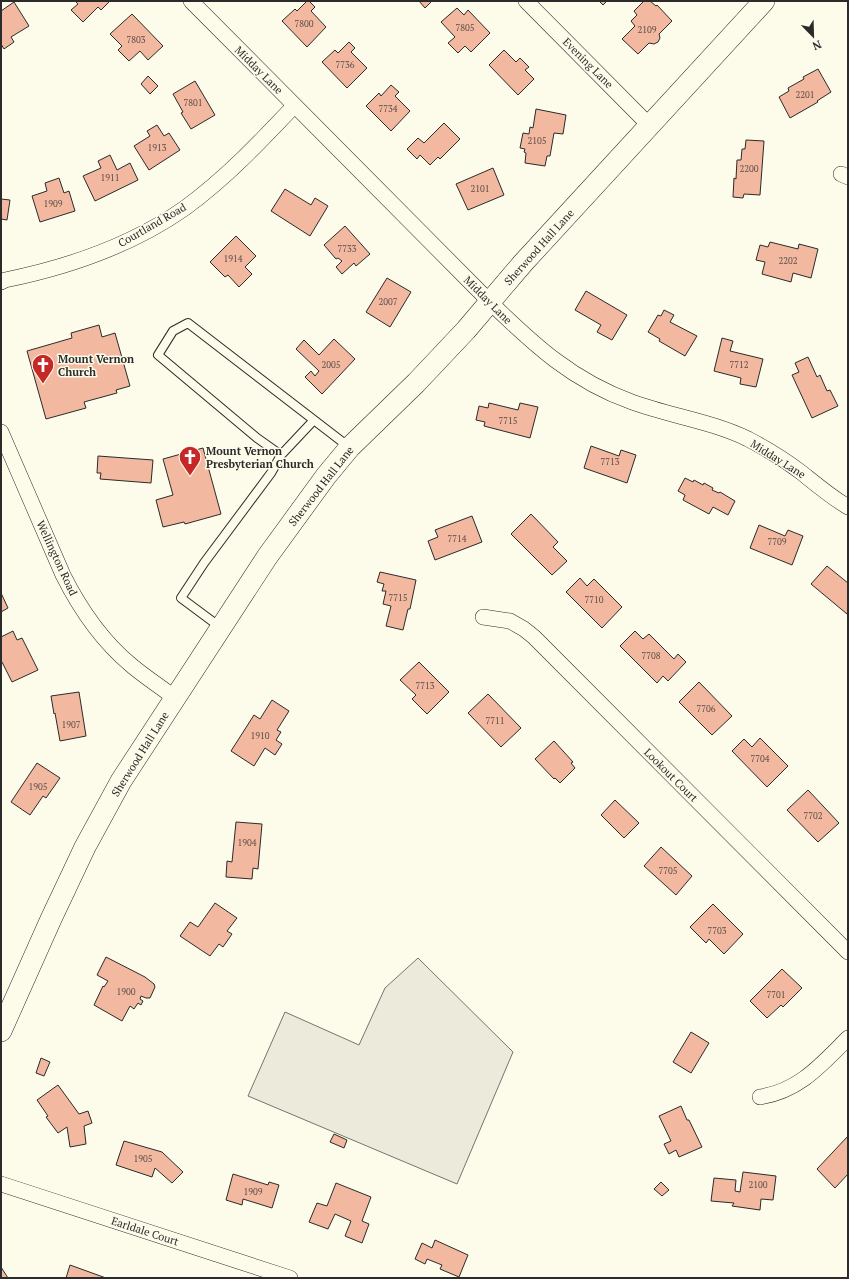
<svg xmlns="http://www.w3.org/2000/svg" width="849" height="1279" viewBox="0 0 849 1279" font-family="'PT Serif',serif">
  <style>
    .green { fill: #ecebdb; stroke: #74746e }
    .building { fill: #f2b8a0; stroke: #2b2b2b }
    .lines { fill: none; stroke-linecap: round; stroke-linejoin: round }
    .service-casing { stroke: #2b2b2b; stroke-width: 10 }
    .minor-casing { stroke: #2b2b2b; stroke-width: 16 }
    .secondary-casing { stroke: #2b2b2b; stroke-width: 22 }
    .service { stroke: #fdfbea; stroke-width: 8 }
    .minor { stroke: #fdfbea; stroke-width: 15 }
    .secondary { stroke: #fdfbea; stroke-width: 21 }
    .labels { text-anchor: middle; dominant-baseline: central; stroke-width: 3; stroke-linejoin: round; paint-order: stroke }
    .number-label { font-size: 9px; fill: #5d4e48 }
    .street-label { font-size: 11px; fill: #2b2b2b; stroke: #fdfbea }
    .poi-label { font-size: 11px; font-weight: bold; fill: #2b2b2b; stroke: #fdfbea; text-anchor: start }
  </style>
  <rect width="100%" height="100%" fill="#fdfbea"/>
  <!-- green -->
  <path class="green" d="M 418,958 L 513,1052 L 457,1184 L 248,1096 L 285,1012 L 359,1045 L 385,988 Z"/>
  <!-- building -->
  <path class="building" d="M 75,1 L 110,1 L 101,10 L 98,7 L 83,22 L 71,10 L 78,4 Z
    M 307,1 L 309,1 L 315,7 L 311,11 L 326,27 L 307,47 L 282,21 L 295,9 L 297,11 Z
    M 419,1 L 432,1 L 425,8 Z
    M 599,1 L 607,1 L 603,5 Z
    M 644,1 L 650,1 L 656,6 L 657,5 L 672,21 L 659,34 L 660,38 L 658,42 L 654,44 L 649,43 L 638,54 L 622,39 L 635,26 L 631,21 L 637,15 L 634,11 Z
    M 14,2 L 29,26 L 11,37 L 14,42 L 4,49 L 1,44 L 1,11 Z
    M 457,8 L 464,15 L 468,10 L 490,33 L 471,52 L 465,46 L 458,53 L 448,43 L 455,37 L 441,22 Z
    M 132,14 L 163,46 L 148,60 L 140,51 L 129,61 L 118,50 L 122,46 L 110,34 Z
    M 349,42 L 355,48 L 351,52 L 367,68 L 347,88 L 322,62 L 335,50 L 338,53 Z
    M 504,50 L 516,62 L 520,58 L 529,67 L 525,70 L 534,79 L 518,95 L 489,65 Z
    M 818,69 L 831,92 L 817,101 L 818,102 L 790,118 L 779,97 L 789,91 L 788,88 L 804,79 L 803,77 Z
    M 148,76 L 158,86 L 150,94 L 141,84 Z
    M 195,81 L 215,115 L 191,129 L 181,113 L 183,112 L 173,94 Z
    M 391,85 L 399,92 L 395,96 L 410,111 L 391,131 L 366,106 L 379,93 L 381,96 Z
    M 536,109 L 566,115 L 563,134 L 554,133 L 550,156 L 547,156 L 545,166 L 525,163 L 526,153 L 524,152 L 525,149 L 520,148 L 523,133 L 529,134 L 530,127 L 533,128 Z
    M 444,123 L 460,139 L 440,159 L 438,157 L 430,165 L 420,155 L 417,159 L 407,149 L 418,138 L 424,143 Z
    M 157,125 L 164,136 L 169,133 L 180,150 L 149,170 L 134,146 L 150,136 L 147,131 Z
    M 746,140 L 764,141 L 760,195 L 744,194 L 743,198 L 733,197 L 734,178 L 736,179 L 737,160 L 741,160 L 742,149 L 745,149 Z
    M 110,155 L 117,170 L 130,163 L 138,180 L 95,201 L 83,176 L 101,168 L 98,161 Z
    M 493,168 L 504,195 L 468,210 L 456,184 Z
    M 59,178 L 64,193 L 69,191 L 75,211 L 40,222 L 32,196 L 47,191 L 45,183 Z
    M 285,189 L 311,205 L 315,198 L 328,206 L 310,236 L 271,211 Z
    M 1,199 L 10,200 L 7,220 L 1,219 Z
    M 345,226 L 370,254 L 356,266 L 354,263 L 342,274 L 336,267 L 342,261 L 338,258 L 336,259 L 324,245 Z
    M 236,236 L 256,256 L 245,267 L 252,274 L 239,287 L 228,275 L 225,277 L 210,262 Z
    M 770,242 L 798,249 L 799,244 L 818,249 L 811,278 L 793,273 L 791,282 L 762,274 L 765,262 L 756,260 L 760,245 L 768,247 Z
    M 387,278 L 411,292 L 390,327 L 366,312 Z
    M 586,291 L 627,315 L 612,340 L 597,332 L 601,325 L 575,310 Z
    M 664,310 L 674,315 L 670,322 L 697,336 L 685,356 L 659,341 L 660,339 L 648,332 L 658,315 L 661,316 Z
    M 99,325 L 102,337 L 115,333 L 130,386 L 116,390 L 117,393 L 84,402 L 86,408 L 46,419 L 27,351 L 72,338 L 71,333 Z
    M 722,338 L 733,341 L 730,351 L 763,359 L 756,387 L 740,384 L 741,378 L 714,371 Z
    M 334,339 L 355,359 L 322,394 L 305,377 L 311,371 L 315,376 L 319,371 L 296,349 L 304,340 L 319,355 Z
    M 808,357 L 817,377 L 820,375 L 827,391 L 830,390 L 838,406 L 812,418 L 792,375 L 799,372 L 795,363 Z
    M 489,403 L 518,410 L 520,403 L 538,407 L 530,438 L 484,426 L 485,422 L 476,420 L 479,406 L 488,408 Z
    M 591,446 L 619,456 L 621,450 L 636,455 L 627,483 L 584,468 Z
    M 203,448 L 221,514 L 185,524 L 184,522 L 163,527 L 156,500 L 173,495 L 163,459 Z
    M 98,456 L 153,460 L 151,483 L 100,479 L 101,473 L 97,473 Z
    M 685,478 L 693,482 L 694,480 L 703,485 L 704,483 L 713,488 L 712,490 L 719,493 L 720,492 L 735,501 L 728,515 L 713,507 L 709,514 L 683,500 L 685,495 L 678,491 Z
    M 531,514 L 558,542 L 553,547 L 567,561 L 552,575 L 511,534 Z
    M 472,516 L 482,542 L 435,560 L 428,541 L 438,537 L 435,530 Z
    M 759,525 L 785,536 L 788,530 L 803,536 L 792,565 L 750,548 Z
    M 827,566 L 848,583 L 848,612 L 847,614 L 811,584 Z
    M 380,572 L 416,580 L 410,609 L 408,609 L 403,630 L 386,626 L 391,606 L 383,604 L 386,591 L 382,591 L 384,584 L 377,582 Z
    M 580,578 L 587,586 L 594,579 L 622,607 L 602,628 L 566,592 Z
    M 1,593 L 8,608 L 1,612 Z
    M 13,631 L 17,640 L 22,638 L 38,670 L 12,682 L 2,662 L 1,662 L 1,637 Z
    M 635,631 L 643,639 L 649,634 L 674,659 L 678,654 L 686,662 L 668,681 L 663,676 L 657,683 L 620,646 Z
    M 419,662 L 449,692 L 427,714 L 412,699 L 416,695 L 400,680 Z
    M 699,682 L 732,716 L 712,735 L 679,702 Z
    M 79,692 L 86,736 L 60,741 L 55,713 L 54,714 L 51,696 Z
    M 488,694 L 521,728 L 501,747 L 468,713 Z
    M 272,700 L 289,711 L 277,730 L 281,732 L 276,740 L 282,744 L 275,755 L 265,748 L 254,766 L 231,751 L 254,715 L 260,719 Z
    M 760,738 L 788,766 L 767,787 L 732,751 L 744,739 L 752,747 Z
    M 554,741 L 573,762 L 571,763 L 575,768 L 560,783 L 555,778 L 554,779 L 535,759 Z
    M 37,763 L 60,778 L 46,798 L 43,796 L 30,815 L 11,802 Z
    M 808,790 L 839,823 L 818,842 L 787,810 Z
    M 615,800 L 639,823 L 624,838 L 601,815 Z
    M 236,822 L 262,824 L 258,869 L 253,868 L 252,879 L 226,877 L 227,861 L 232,862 Z
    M 661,847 L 692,876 L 676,895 L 644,866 Z
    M 215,903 L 237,918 L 227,931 L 232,934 L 223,947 L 219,944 L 210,956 L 180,936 L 190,922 L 198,927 Z
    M 713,904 L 743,934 L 724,954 L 709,939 L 706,943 L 690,927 Z
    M 106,957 L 145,977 L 154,984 L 155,987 L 150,998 L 146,998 L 141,996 L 140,999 L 143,1001 L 141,1005 L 138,1003 L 134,1009 L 130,1006 L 122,1021 L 94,1005 L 103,986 L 104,987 L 108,981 L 97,975 Z
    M 782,969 L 802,988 L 783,1007 L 781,1005 L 767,1018 L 750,1001 Z
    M 691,1032 L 709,1043 L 691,1073 L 673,1062 Z
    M 41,1058 L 50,1062 L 44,1076 L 36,1073 Z
    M 58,1085 L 79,1114 L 88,1111 L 92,1123 L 84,1126 L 86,1144 L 70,1147 L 67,1127 L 58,1133 L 46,1117 L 48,1116 L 37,1100 Z
    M 681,1106 L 687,1120 L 689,1120 L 702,1147 L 679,1157 L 676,1150 L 669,1154 L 664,1144 L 671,1141 L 659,1116 Z
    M 334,1134 L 347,1140 L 344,1148 L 330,1142 Z
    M 848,1136 L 848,1174 L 835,1188 L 817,1169 Z
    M 124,1141 L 162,1152 L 183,1172 L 172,1183 L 155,1168 L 152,1177 L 116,1165 Z
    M 743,1172 L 776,1176 L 773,1200 L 761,1199 L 760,1210 L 732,1206 L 734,1203 L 711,1201 L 714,1178 L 736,1180 L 735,1191 L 740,1192 Z
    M 233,1174 L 268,1185 L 269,1182 L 279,1185 L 272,1208 L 243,1199 L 242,1205 L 226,1200 Z
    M 661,1182 L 669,1190 L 662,1196 L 654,1189 Z
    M 336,1183 L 371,1197 L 362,1221 L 369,1224 L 362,1243 L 345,1236 L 351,1221 L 335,1214 L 328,1229 L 309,1222 L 317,1203 L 327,1206 Z
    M 435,1240 L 468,1255 L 459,1277 L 440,1269 L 442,1265 L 427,1259 L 425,1264 L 415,1259 L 422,1243 L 432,1248 Z
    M 70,1265 L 106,1278 L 66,1278 Z
    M 1,1267 L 8,1278 L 1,1278 Z"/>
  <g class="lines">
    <!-- service casing -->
    <g class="service-casing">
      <path id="service" d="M 281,455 L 314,420
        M 220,627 L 181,598 L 204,563 L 271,473 L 281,455 L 257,438 L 158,355 L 173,331 L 188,323 L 349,447"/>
    </g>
    <!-- minor casing -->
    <g class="minor-casing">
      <path id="minor" d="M 191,1 L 490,302 C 534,345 573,381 632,402 C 670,416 711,421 748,439 C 767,449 785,460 802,473 C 817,485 831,497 848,507
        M 526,1 L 650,126
        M 841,174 L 848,177
        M 1,282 L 5,280 C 69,267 131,246 185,208 C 226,178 260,142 294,106
        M 1,432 L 63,575 C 80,609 101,640 131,665 C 145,677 161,687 175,698
        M 483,617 L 510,621 L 524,629 L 534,637 L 848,952
        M 760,1097 C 799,1091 821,1065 848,1038
        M 1,1184 L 290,1278"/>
    </g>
    <!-- secondary casing -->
    <g class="secondary-casing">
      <path id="secondary" d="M 1,1031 L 51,919 L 85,847 L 121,781 L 267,557 L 326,476 L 350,447 L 416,383 L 466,330 L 523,263 L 764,1"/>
    </g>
    <!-- service -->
    <use href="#service" class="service"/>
    <!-- minor -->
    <use href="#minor" class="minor"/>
    <!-- secondary -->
    <use href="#secondary" class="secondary"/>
  </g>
  <!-- icons -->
  <defs>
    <g id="church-pin" transform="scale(1.15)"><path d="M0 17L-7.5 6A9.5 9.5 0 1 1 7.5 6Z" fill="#c62828" stroke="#fdfbea"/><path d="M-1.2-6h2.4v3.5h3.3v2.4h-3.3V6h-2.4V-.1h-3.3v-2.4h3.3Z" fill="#fff"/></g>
  </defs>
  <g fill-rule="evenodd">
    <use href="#church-pin" x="43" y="365"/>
    <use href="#church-pin" x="190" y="457"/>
  </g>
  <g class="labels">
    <!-- number labels -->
    <g class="number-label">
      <text x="304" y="24">7800</text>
      <text x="465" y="28">7805</text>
      <text x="647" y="30">2109</text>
      <text x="136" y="40">7803</text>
      <text x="345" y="65">7736</text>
      <text x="805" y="95">2201</text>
      <text x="193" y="103">7801</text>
      <text x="388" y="109">7734</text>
      <text x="537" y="141">2105</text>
      <text x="157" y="148">1913</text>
      <text x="749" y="169">2200</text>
      <text x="110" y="178">1911</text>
      <text x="480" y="189">2101</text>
      <text x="53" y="204">1909</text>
      <text x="347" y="249">7733</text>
      <text x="233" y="259">1914</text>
      <text x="788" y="261">2202</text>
      <text x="388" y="302">2007</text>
      <text x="331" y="365">2005</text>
      <text x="739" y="365">7712</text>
      <text x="508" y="421">7715</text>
      <text x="610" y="462">7713</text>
      <text x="457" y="539">7714</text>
      <text x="777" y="542">7709</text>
      <text x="398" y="598">7715</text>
      <text x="594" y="600">7710</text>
      <text x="651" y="656">7708</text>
      <text x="425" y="686">7713</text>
      <text x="706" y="709">7706</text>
      <text x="495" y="721">7711</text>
      <text x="71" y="725">1907</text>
      <text x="260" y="736">1910</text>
      <text x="760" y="759">7704</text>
      <text x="38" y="787">1905</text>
      <text x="813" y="816">7702</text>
      <text x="247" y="843">1904</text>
      <text x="668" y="871">7705</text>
      <text x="717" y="931">7703</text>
      <text x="126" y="992">1900</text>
      <text x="776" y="995">7701</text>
      <text x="143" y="1159">1905</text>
      <text x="758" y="1185">2100</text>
      <text x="253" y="1192">1909</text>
    </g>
    <!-- street labels -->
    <g class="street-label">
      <text transform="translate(588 63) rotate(45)">Evening Lane</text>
      <text transform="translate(259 70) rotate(45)">Midday Lane</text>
      <text transform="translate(152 225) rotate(-30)">Courtland Road</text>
      <text transform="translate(539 247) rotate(-48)">Sherwood Hall Lane</text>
      <text transform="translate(488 300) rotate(45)">Midday Lane</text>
      <text transform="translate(778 459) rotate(32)">Midday Lane</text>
      <text transform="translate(321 486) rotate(-52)">Sherwood Hall Lane</text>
      <text transform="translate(57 558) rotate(65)">Wellington Road</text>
      <text transform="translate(140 754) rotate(-58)">Sherwood Hall Lane</text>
      <text transform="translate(671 775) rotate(45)">Lookout Court</text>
      <text transform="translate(145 1231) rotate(18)">Earldale Court</text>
    </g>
    <!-- poi labels -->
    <g class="poi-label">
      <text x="58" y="359">Mount Vernon<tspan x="58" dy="13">Church</tspan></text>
      <text x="206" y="451">Mount Vernon<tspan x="206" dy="13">Presbyterian Church</tspan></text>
    </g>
  </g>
  <!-- border -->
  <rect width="849" height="1279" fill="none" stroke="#2b2b2b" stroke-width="4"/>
  <!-- north arrow -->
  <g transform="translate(813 36) rotate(157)" stroke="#fdfbea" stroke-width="3" paint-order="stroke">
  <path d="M0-3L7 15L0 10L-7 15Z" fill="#2b2b2b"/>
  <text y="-6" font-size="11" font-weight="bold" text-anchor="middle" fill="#2b2b2b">N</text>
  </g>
</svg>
